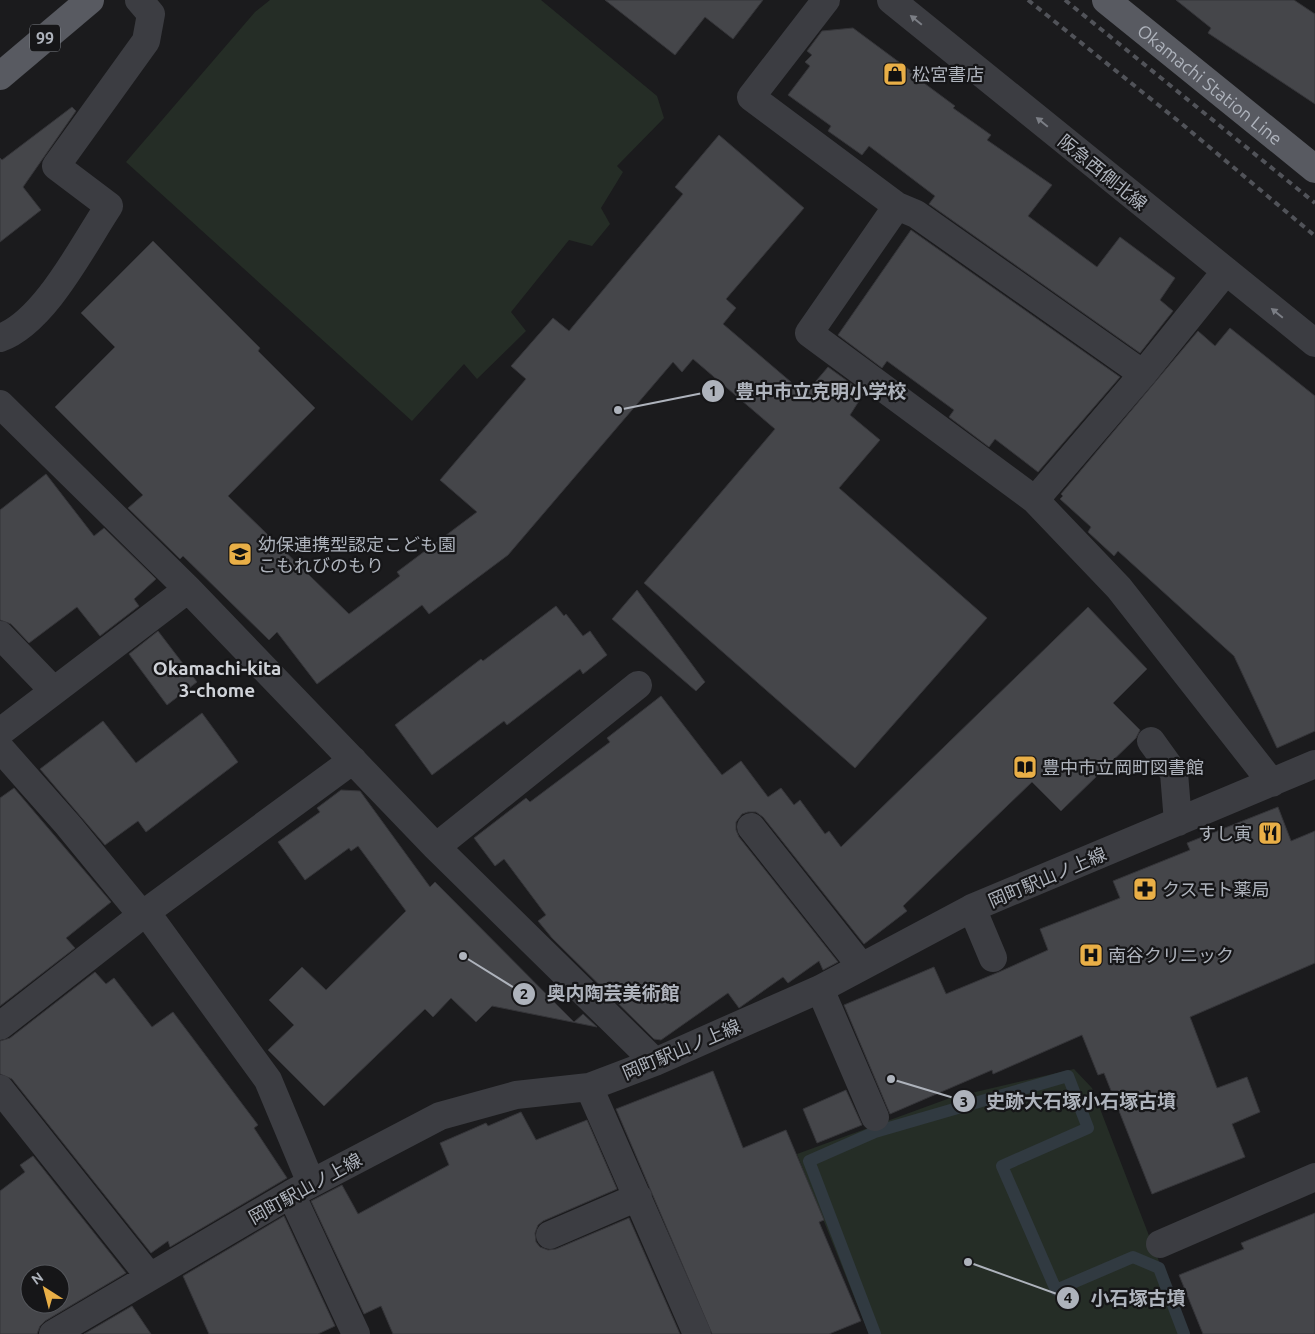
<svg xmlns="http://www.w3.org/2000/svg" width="1315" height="1334" viewBox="0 0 1315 1334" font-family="Ubuntu,'Noto Sans JP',sans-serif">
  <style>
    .green { fill: #252d26 }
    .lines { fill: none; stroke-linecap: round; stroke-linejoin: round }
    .stream { stroke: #313a41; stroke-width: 12 }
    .building { fill: #45464a; stroke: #353539; fill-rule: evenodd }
    .minor { stroke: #3c3d42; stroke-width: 28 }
    .major { stroke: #585a61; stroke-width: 28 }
    .rail { stroke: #515359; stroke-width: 4; stroke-dasharray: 6 5; stroke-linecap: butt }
    .oneway { fill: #7b7e85 }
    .labels { text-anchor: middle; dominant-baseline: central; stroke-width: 4.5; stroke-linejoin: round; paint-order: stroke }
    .shield { fill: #161618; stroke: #80848b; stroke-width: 1 }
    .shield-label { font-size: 16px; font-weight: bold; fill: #aeb3bc }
    .poi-label { font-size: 18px; fill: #aeb3bc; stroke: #161618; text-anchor: start }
    .street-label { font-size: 18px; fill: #aeb3bc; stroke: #161618 }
    .neighbourhood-label { font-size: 19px; font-weight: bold; fill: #cfd2d8; stroke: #161618 }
    .leader { fill: none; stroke: #aeb3bc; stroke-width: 2 }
    .callout-dot { fill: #aeb3bc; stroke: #161618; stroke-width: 2 }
    .mark-label { font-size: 15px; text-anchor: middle; font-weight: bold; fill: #111 }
    .callout-label { font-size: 19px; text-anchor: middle; font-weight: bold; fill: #aeb3bc; stroke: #161618; stroke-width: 4.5; stroke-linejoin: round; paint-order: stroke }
  </style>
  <rect width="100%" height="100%" fill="#1b1b1d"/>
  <!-- green -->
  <path class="green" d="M 270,0 L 541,0 L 657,96 L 664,118 L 617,166 L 623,172 L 601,208 L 610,224 L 592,246 L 569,240 L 511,312 L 526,331 L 477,379 L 464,364 L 412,421 L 126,162 L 255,12 Z
    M 1074,1069 L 1092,1088 L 1187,1334 L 869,1334 L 797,1154 L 950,1098 Z"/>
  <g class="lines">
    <!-- stream -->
    <path class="stream" d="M 875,1334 L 809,1161 L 875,1132 L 1068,1076 L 1088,1128 L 1002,1166 L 1056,1290 L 1133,1257 L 1159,1268 L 1184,1334"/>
  </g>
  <!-- building -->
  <path class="building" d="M 605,0 L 763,0 L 733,39 L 705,17 L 675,55 Z
    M 1176,0 L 1294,0 L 1315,14 L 1315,104 L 1208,33 L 1211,28 Z
    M 853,28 L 911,71 L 909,72 L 955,106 L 953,108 L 991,135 L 987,140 L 1052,185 L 1028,216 L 1097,267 L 1120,237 L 1175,278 L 1160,300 L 1173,311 L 1140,353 L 929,204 L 935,196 L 869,146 L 862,155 L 828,131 L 831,126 L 788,95 L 810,66 L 805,62 L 812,55 L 807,51 L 822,31 Z
    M 72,107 L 76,111 L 23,187 L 41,210 L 0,242 L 0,158 L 2,160 Z
    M 719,135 L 804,208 L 726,299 L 736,308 L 723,324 L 805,394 L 828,367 L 864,393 L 850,415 L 880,440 L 839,488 L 987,618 L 855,768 L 644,583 L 775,429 L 693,359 L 682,372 L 673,362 L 508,555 L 429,614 L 422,605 L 317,684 L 277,632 L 269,640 L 183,556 L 180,559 L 128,508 L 143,495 L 55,407 L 115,347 L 81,313 L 153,241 L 260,348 L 258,351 L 315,408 L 228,496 L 349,614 L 400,576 L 397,572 L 477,512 L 440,480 L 526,379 L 511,366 L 553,318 L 569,331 L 683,194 L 675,187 Z
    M 911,230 L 1120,377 L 1038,472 L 995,439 L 989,447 L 949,417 L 954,410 L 887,361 L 882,368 L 838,335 Z
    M 1230,328 L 1315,396 L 1315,731 L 1277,748 L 1234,656 L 1118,551 L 1114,556 L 1088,532 L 1091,527 L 1060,499 L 1063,496 L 1061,494 L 1198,331 L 1215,346 Z
    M 46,474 L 94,536 L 104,528 L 156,579 L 134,599 L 139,606 L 100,636 L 77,607 L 29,643 L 11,624 L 0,620 L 0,510 Z
    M 637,590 L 705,682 L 696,691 L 612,619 Z
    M 556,606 L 564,616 L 566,614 L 583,636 L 590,631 L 607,655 L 583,674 L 580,669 L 507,725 L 504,721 L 432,775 L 395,725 L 481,659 L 483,661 Z
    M 1088,607 L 1147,669 L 1113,703 L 1140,730 L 1136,738 L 1061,811 L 1032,782 L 903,906 L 907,911 L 864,944 L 763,817 L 756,812 L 748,812 L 742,814 L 736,822 L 736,830 L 739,837 L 838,962 L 823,970 L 819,961 L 788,983 L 783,977 L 739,1008 L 728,993 L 661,1040 L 654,1039 L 552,938 L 538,921 L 546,915 L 504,859 L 495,866 L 474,838 L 526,798 L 530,802 L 610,742 L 607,738 L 661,696 L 722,775 L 741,761 L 768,797 L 781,788 L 794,805 L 800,800 L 825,834 L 829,831 L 841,847 Z
    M 158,631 L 197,682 L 167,705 L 129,654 Z
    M 202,713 L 238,762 L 146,832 L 138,821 L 105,845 L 40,769 L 103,721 L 136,763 Z
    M 14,788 L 111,902 L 66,938 L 75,948 L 0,1006 L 0,798 Z
    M 341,790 L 360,791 L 430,887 L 435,882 L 574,1022 L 583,1014 L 597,1027 L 492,1006 L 476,1022 L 451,998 L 433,1017 L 425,1009 L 324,1106 L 268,1050 L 294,1025 L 269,1000 L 302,967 L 326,990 L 406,911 L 358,846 L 351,851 L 349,848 L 305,880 L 278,842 L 320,812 L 317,808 Z
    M 1278,807 L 1291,841 L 1315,831 L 1315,963 L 1190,1017 L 1217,1088 L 1247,1077 L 1260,1112 L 1232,1124 L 1245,1157 L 1152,1194 L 1104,1073 L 1098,1075 L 1082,1035 L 993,1074 L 992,1070 L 890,1114 L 844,1005 L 934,967 L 946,994 L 999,972 L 1048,950 L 1040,929 L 1120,898 L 1113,881 L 1190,850 L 1187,843 Z
    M 95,972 L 106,984 L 114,978 L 152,1027 L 173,1012 L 258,1125 L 254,1128 L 287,1178 L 170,1247 L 168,1241 L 151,1253 L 12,1079 L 0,1074 L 0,1041 L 10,1038 Z
    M 713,1071 L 743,1148 L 786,1130 L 824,1220 L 819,1222 L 861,1321 L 829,1334 L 712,1334 L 616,1109 Z
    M 846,1090 L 862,1125 L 817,1143 L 803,1109 Z
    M 521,1112 L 536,1140 L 587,1120 L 617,1189 L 543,1221 L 538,1225 L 535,1233 L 536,1242 L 540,1247 L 548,1250 L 556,1249 L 629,1218 L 680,1334 L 393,1334 L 381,1306 L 364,1314 L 311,1201 L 342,1185 L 358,1214 L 449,1165 L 440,1143 L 486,1123 L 488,1126 Z
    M 33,1156 L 126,1273 L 45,1321 L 40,1326 L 37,1334 L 0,1334 L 0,1191 L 25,1172 L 20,1165 ZM 30,1274 L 60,1274 L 60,1304 L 30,1304 Z
    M 1315,1213 L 1315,1334 L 1203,1334 L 1179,1275 L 1244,1249 L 1241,1243 Z
    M 284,1216 L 335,1326 L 318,1334 L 209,1334 L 183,1276 Z
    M 132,1306 L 151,1334 L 84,1334 Z"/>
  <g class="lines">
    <!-- minor -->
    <path class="minor" d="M 826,0 L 751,97 L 897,206 L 916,214 L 1143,374
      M 891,0 L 1315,343
      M 897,206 L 809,333 L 1035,500 L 1119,588 L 1272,783
      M 0,338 C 45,322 83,245 109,206 L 56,166 L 146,41 L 151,14 L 139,0
      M 0,404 L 188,589 L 436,847 L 655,1062
      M 1035,500 L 1143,374 L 1226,271
      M 0,635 L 54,691
      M 0,732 L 188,589
      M 1151,741 L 1174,773 L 1178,822
      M 0,748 L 68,825 L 142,915
      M 751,827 L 861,966
      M 436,847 L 638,685
      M 972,908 L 993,958
      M 146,912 L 268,1080 L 311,1183
      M 820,989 L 875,1117
      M 0,1026 L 142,915 L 353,760
      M 589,1087 L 697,1334
      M 0,1089 L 149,1276
      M 291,1194 L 356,1334
      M 550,1235 L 638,1197
      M 1160,1244 L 1315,1177
      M 53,1334 L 291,1194 L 440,1116 L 516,1095 L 589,1087 L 655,1062 L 820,989 L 972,908 L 1315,764"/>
    <!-- major -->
    <g class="major">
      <path id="s1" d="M 1106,0 L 1315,169"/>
      <path d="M 0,76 L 90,0"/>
    </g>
    <!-- rail -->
    <path class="rail" d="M 1028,0 L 1182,124 L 1315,236
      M 1065,0 L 1315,203"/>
  </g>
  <!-- one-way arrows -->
  <defs><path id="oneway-solid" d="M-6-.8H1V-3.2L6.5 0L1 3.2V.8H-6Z" transform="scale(1.25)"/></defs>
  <g class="oneway">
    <use href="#oneway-solid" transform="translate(916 20) rotate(-141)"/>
    <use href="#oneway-solid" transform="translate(1042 122) rotate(-141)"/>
    <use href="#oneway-solid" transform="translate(1277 313) rotate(-141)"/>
  </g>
  <!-- icons -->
  <defs>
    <g id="shop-square" transform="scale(1.25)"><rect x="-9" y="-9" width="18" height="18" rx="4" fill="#e9af47" stroke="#161618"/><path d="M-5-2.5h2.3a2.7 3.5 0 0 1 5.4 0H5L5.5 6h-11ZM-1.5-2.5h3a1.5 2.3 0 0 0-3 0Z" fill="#111"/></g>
    <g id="school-square" transform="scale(1.25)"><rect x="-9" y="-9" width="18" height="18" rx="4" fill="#e9af47" stroke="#161618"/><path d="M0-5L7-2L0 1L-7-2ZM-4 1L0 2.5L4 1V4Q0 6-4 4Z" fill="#111"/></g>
    <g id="library-square" transform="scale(1.25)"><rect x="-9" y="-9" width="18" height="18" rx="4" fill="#e9af47" stroke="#161618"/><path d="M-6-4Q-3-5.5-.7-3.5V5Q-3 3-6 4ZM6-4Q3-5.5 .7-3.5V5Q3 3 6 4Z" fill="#111"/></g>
    <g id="restaurant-square" transform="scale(1.25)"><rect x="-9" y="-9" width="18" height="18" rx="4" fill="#e9af47" stroke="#161618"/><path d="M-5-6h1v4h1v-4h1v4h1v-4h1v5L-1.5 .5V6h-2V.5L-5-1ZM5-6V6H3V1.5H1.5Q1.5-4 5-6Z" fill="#111"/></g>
    <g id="pharmacy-square" transform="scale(1.25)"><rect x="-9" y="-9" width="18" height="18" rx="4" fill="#e9af47" stroke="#161618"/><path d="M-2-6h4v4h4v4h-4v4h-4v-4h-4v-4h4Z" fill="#111"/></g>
    <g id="hospital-square" transform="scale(1.25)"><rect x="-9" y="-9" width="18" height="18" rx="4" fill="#e9af47" stroke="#161618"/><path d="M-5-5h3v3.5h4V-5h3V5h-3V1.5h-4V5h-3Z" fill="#111"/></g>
  </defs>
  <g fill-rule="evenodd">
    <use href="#shop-square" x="895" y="74"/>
    <use href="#school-square" x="240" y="554"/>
    <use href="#library-square" x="1025" y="767"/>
    <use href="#restaurant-square" x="1270" y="833"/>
    <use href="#pharmacy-square" x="1145" y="889"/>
    <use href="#hospital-square" x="1091" y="955"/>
  </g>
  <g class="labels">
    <!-- shield labels -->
    <rect class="shield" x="30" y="24.5" width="30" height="27" rx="4"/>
    <g class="shield-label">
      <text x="45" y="38">99</text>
    </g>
    <!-- poi labels -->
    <g class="poi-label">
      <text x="912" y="74">松宮書店</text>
      <text x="258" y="544">幼保連携型認定こども園<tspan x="258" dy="21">こもれびのもり</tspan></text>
      <text x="1042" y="767">豊中市立岡町図書館</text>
      <text x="1252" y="833" text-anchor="end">すし寅</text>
      <text x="1162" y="889">クスモト薬局</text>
      <text x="1108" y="955">南谷クリニック</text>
    </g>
    <!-- street labels -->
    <g class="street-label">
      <text stroke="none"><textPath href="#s1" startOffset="134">Okamachi Station Line</textPath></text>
      <text transform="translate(1103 172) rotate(39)">阪急西側北線</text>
      <text transform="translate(1047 877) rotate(-23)">岡町駅山ノ上線</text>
      <text transform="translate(681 1049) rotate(-23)">岡町駅山ノ上線</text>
      <text transform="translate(305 1188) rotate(-29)">岡町駅山ノ上線</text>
    </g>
    <!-- neighbourhood labels -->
    <g class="neighbourhood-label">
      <text x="217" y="668">Okamachi-kita<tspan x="217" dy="22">3-chome</tspan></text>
    </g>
  </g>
  <!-- callouts -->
  <path class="leader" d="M618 410L713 391M463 956L524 994M891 1079L964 1101M968 1262L1068 1298"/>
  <g class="callout-dot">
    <circle cx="618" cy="410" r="5"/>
    <circle cx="463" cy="956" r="5"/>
    <circle cx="891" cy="1079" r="5"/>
    <circle cx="968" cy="1262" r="5"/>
    <circle cx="713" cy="391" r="12"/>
    <circle cx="524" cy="994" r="12"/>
    <circle cx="964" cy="1101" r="12"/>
    <circle cx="1068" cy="1298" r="12"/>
  </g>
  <g class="mark-label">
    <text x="713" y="396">1</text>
    <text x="524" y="999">2</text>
    <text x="964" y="1107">3</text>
    <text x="1068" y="1303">4</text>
  </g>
  <g class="callout-label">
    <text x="821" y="398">豊中市立克明小学校</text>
    <text x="613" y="1000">奥内陶芸美術館</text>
    <text x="1081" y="1108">史跡大石塚小石塚古墳</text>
    <text x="1138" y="1305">小石塚古墳</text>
  </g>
  <!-- north arrow -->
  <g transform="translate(45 1289) rotate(324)"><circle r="24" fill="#161618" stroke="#53555a"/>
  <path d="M0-4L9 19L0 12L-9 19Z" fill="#e9af47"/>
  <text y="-8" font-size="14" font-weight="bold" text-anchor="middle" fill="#aeb3bc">N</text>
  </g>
</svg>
